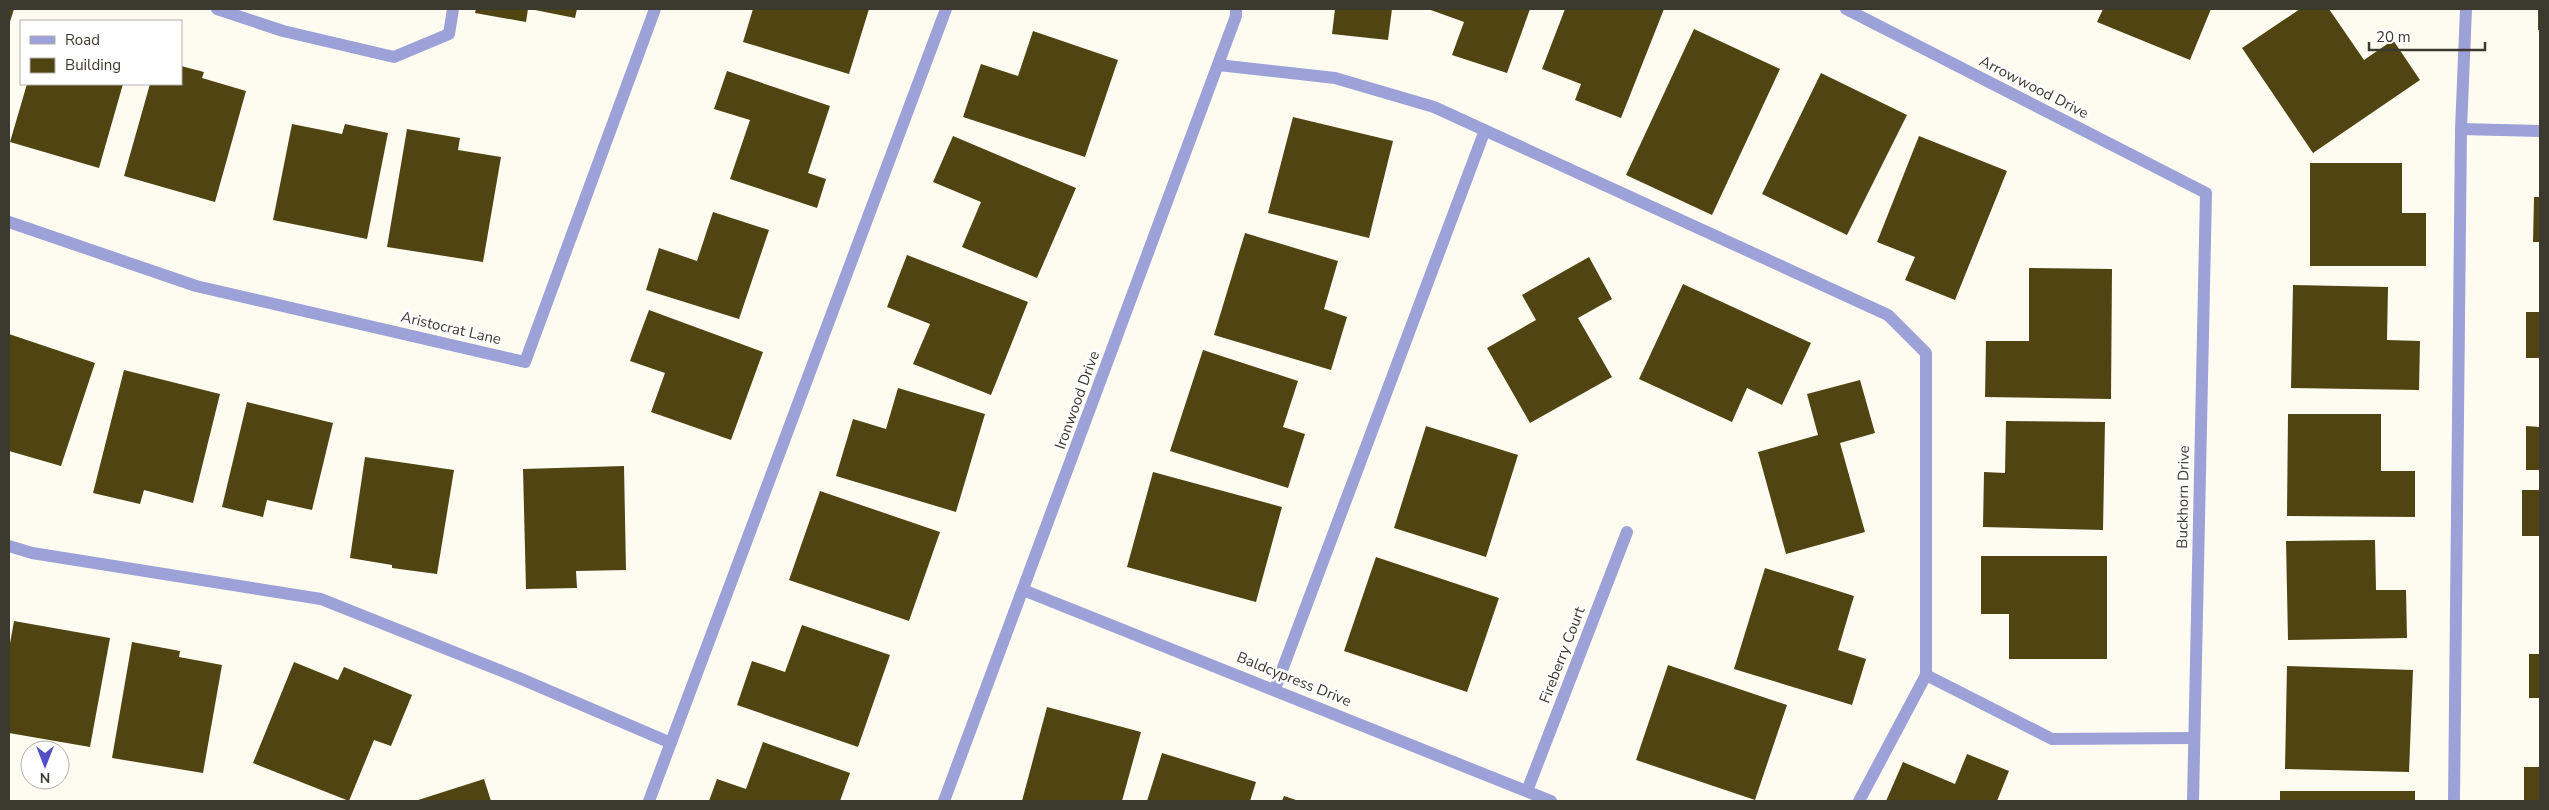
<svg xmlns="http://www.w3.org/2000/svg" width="2549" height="810" viewBox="0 0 2549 810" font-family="'Nunito Sans',sans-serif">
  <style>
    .building { fill: #504512 }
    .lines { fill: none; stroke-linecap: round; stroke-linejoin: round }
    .service { stroke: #9ca2d8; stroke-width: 12 }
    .minor { stroke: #9ca2d8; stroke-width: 12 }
    .labels { text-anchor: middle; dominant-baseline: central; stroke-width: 5; stroke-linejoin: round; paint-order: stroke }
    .street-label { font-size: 15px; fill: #3c392f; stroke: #fff }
  </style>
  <rect width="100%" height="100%" fill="#fefcf1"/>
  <!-- building -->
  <path class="building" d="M 9,9 L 14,9 L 9,25 Z
    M 476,9 L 528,9 L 526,22 L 475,13 Z
    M 530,9 L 577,9 L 575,18 Z
    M 753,9 L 869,9 L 849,74 L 743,42 Z
    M 1335,9 L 1392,9 L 1388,40 L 1332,34 Z
    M 1428,9 L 1530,9 L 1507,73 L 1452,55 L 1464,22 Z
    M 1565,9 L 1664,9 L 1621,118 L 1575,100 L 1581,84 L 1542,69 Z
    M 2103,9 L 2211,9 L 2190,60 L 2097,22 Z
    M 2300,9 L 2329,9 L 2364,60 L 2393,40 L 2420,80 L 2313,153 L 2242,48 Z
    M 2538,9 L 2540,9 L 2540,30 L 2538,30 Z
    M 1694,29 L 1780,69 L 1712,215 L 1626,175 Z
    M 1033,31 L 1118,60 L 1085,157 L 963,117 L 981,64 L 1018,76 Z
    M 181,66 L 204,72 L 202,78 L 246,91 L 215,202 L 124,176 L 150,84 L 181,84 Z
    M 727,71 L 830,106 L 808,173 L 826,179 L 817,208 L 730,179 L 750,120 L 714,109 Z
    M 1821,73 L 1907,115 L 1847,235 L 1762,194 Z
    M 27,84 L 123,84 L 99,168 L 10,142 Z
    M 1293,117 L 1393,141 L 1369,238 L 1268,213 Z
    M 292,124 L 342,134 L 345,124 L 388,133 L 367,239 L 273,220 Z
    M 407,129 L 460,138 L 458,150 L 501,157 L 483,262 L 387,247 Z
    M 953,136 L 1076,188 L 1037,278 L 962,247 L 981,202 L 933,182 Z
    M 1919,136 L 2007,171 L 1955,300 L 1905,280 L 1915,257 L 1877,242 Z
    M 2310,163 L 2402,163 L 2402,213 L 2426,213 L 2426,266 L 2310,266 Z
    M 2534,197 L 2540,197 L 2540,242 L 2533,242 Z
    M 713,212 L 769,230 L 739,319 L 646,290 L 659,248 L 697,261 Z
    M 1245,233 L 1338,261 L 1324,309 L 1347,317 L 1331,370 L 1214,335 Z
    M 907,255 L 1028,302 L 991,395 L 913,364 L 930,324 L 887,307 Z
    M 1589,257 L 1612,299 L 1578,318 L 1612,377 L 1530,423 L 1487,348 L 1536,320 L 1522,295 Z
    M 2029,268 L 2112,269 L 2111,399 L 1985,397 L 1986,341 L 2029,341 Z
    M 1683,284 L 1811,343 L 1782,405 L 1747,388 L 1732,422 L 1639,379 Z
    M 2293,285 L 2388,287 L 2387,340 L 2420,341 L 2419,390 L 2291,388 Z
    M 649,310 L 763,352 L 731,440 L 651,412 L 665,373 L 630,361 Z
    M 2526,312 L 2540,312 L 2540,358 L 2526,358 Z
    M 9,334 L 95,363 L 61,466 L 9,451 Z
    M 1203,350 L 1298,381 L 1283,427 L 1305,434 L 1288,488 L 1170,451 Z
    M 124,370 L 220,394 L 193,503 L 144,490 L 140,504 L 93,493 Z
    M 1860,380 L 1875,433 L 1840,443 L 1865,532 L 1786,554 L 1758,452 L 1818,435 L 1807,394 Z
    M 898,388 L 985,414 L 956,512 L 836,476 L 853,419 L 886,429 Z
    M 247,402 L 333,423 L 312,510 L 267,500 L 263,517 L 222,507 Z
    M 2288,414 L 2381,414 L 2381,471 L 2415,471 L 2415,517 L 2287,516 Z
    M 2006,421 L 2105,422 L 2103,530 L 1983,527 L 1984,472 L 2005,473 Z
    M 1426,426 L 1518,455 L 1486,557 L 1394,528 Z
    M 2526,426 L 2540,427 L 2540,470 L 2526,470 Z
    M 365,457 L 454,470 L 437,574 L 392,568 L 392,565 L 350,558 Z
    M 624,466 L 626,570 L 576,571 L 577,588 L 526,589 L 523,469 Z
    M 1153,472 L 1282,507 L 1256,602 L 1127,567 Z
    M 2522,490 L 2540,490 L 2540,536 L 2522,536 Z
    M 820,491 L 940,532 L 909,621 L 789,580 Z
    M 2375,540 L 2376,590 L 2406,590 L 2407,638 L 2288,640 L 2286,541 Z
    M 1981,556 L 2107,556 L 2107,659 L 2009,659 L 2009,614 L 1981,614 Z
    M 1376,557 L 1499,598 L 1467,692 L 1344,651 Z
    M 1765,568 L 1854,596 L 1838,650 L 1866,659 L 1852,705 L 1734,669 Z
    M 14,621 L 110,638 L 90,747 L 9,733 L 9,649 Z
    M 802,625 L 890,655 L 858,747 L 737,705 L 752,661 L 785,672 Z
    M 132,642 L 180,651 L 179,657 L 222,665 L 203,773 L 112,758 Z
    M 2529,654 L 2540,654 L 2540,698 L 2529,698 Z
    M 294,662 L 338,680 L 344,667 L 412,695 L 391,746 L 374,740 L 349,801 L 253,763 Z
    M 1668,665 L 1787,705 L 1755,800 L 1636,760 Z
    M 2287,666 L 2413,670 L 2409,772 L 2285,769 Z
    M 1047,707 L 1141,732 L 1122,801 L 1022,801 Z
    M 763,742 L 850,773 L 840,801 L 709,801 L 717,779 L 746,789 Z
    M 1162,753 L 1256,782 L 1250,801 L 1147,801 Z
    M 1967,754 L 2009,771 L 1997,801 L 1886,801 L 1903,762 L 1955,784 Z
    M 2524,767 L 2540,767 L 2540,801 L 2524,801 Z
    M 484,779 L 491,801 L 415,801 Z
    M 2280,791 L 2415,791 L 2415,801 L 2280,801 Z
    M 1284,796 L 1299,801 L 1282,801 Z"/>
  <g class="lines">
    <!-- service -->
    <path class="service" d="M 217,9 L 283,31 L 394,57 L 449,34 L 453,9
      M 1218,65 L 1335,78 L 1434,107 L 1888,315 L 1926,353 L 1926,675 L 1859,801
      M 2461,129 L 2540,131
      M 9,546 L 32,553 L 321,599 L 519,678 L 671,743
      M 1926,675 L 2052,739 L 2193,738
      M 1275,689 L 1485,130
      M 649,801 L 946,9
      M 2454,801 L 2461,129 L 2466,9"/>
    <!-- minor -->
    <path class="minor" d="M 1846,9 L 2206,193 L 2193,801
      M 9,222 L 196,286 L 525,362 L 655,9
      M 1023,590 L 1551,801
      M 1527,791 L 1627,532
      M 944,801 L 1236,16 L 1236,9"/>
  </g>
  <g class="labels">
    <!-- street labels -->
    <g class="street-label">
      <text transform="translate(2034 87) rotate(27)">Arrowwood Drive</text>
      <text transform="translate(451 328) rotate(13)">Aristocrat Lane</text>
      <text transform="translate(1077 400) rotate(-70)">Ironwood Drive</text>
      <text transform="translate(2183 497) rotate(-89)">Buckhorn Drive</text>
      <text transform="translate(1562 655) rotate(-69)">Fireberry Court</text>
      <text transform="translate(1294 679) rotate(22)">Baldcypress Drive</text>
    </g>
  </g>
  <!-- border -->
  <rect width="2549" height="810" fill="none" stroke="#3c392f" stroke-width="20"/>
  <!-- legend -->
  <rect x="20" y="20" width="162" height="65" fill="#ffffff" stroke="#b1b0ac"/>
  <rect x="30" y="36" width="25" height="8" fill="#9ca2d8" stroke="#b1b0ac"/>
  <text x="65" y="45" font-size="15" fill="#3c392f">Road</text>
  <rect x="30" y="58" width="25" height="15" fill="#504512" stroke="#b1b0ac"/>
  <text x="65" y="70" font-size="15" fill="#3c392f">Building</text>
  <!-- north arrow -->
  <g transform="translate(45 765) rotate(180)"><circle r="24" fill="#ffffff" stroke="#b1b0ac"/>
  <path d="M0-4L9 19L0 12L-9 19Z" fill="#524ec5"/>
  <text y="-8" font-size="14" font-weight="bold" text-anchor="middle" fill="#3c392f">N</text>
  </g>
  <!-- scale -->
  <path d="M2369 42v8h116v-8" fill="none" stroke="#3c392f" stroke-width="2.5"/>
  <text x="2376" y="42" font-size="15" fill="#3c392f" stroke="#ffffff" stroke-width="4" paint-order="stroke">20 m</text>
</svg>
